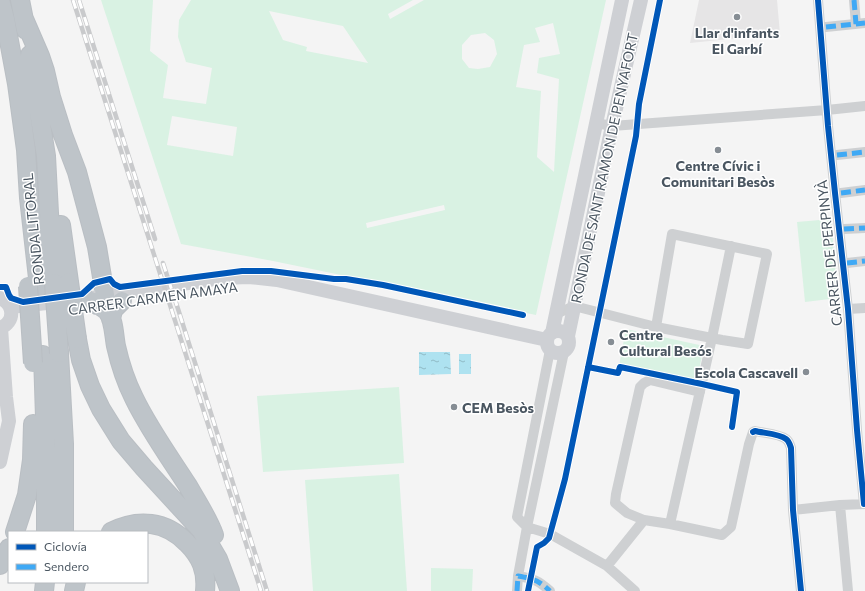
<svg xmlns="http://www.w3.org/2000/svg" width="865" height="591" viewBox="0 0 865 591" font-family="Commissioner,sans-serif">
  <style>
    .education { fill: #e6e5e6 }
    .park { fill: #d9f2e3; fill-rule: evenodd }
    .water { fill: url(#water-ripples) }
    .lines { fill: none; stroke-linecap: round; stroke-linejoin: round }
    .highway-casing { stroke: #b9bec3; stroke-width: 20 }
    .street { stroke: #ced0d2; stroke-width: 10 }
    .secondary { stroke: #ced0d4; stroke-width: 14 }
    .highway { stroke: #bec4c9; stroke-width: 18 }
    .rail-casing { stroke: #c9cacc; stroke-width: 4.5 }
    .rail { stroke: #fff; stroke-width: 3; stroke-dasharray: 9; stroke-linecap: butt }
    .highway-bridge-casing { stroke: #b9bec3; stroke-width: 20; stroke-linecap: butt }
    .highway-bridge { stroke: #bec4c9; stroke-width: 18 }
    .quiet { stroke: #3fa9f5; stroke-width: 5; stroke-dasharray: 10 5; stroke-linecap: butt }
    .cycleway-casing { stroke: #fff; stroke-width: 8 }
    .cycleway { stroke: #0057b8; stroke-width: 6 }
    .poi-dot { fill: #868d94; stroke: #fff; stroke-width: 1.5 }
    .labels { text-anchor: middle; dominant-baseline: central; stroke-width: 3; stroke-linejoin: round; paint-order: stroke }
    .poi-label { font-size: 14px; font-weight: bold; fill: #4a5661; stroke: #fff }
    .street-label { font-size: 14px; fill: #4a5661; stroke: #fff }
  </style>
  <defs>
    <pattern id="water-ripples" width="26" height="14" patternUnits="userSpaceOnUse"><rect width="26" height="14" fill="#aee2f0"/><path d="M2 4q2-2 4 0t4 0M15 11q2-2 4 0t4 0" fill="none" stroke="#90bac6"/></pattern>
  </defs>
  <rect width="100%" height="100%" fill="#f4f4f4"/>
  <!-- education -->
  <path class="education" d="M 699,0 L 777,0 L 780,34 L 690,43 Z"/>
  <!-- park -->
  <path class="park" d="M 101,0 L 153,0 L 150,51 L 168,65 L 163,98 L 206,104 L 212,68 L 186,62 L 178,37 L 179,20 L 191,0 L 413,0 L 388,14 L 390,19 L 424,0 L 606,0 L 536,315 L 273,261 L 181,244 ZM 269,11 L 343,26 L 368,63 L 306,51 L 307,47 L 283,40 ZM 553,23 L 560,54 L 539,58 L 537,73 L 559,79 L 554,172 L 537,157 L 541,91 L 516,87 L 524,45 L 540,42 L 535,28 ZM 485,33 L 494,40 L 497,54 L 490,67 L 478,69 L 469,68 L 462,59 L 462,45 L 471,35 ZM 172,116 L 237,127 L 233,156 L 167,145 ZM 444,205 L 445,210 L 367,228 L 366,223 Z
    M 831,219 L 838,298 L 805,302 L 797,222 Z
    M 626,329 L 704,346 L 697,380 L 619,366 Z
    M 399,387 L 404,463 L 263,472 L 257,396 Z
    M 399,474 L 407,591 L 313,591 L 305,480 Z
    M 431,568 L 473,569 L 472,591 L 431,591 Z"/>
  <!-- water -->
  <path class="water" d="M 419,352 L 450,352 L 451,374 L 419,375 Z
    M 459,354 L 471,354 L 471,374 L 459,374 Z"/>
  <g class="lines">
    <!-- highway casing -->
    <g class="highway-casing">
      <path id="highway" d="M 0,0 L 5,19 L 17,84 L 26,150 L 29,198 L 39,287
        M 20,0 L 26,30
        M 24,19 L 40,56 L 45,71 L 51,97 L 63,135 L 77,172 L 97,247 L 105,295 L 97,305
        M 30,55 L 46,156 L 49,213 L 54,283
        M 61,225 L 69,282
        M 86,299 C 92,302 102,306 107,311 C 114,319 114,336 116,346 C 120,364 126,382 134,398 C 149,429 170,458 188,486 C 197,502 208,518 214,535
        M 111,319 L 113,310 L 122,301
        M 77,339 L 81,360 L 90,386 L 101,409 L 121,441 L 144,468 L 201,530 L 218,559 L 230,591
        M 59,353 L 64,444 L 64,532
        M 43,355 L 46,449 L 46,532
        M 15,532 L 27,495 L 32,460 L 33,424
        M 111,532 C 138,518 166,521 187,543 C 201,557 207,571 205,591
        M 0,565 L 9,548
        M 44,591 L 45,582
        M 74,591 L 76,582"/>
    </g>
    <!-- street -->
    <path class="street" d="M 818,0 L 828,126 L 835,193 L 848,309 L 857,430 L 864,504
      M 854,0 L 856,24
      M 826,27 L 865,23
      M 596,123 L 612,126 L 827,110 L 865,106
      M 837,155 L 865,152
      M 841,193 L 865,190
      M 844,229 L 865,228
      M 847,263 L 865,261
      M 848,309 L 865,308
      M 556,314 L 574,306 L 656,327 L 722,340 L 748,344 L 767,254 L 672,234 L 656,327
      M 700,392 L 650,380 L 644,383 L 640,387 L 616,494 L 615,503 L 627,513 L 644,520 L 670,524 L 722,535 L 731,527 L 749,444 L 753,432 L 755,431 C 763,433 780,434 786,439 C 789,441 790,445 791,448 L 793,510 L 801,591
      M 840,505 L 848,591
      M 793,510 L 840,505 L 865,504
      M 670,524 L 712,338 L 731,246
      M 527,527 L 517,517 L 550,350
      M 527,527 L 550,534 L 607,566 L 635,591
      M 607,566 L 644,520
      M 518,576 C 534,579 538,580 550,591
      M 517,591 L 518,576 L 527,527 L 564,352"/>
    <!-- secondary -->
    <path class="secondary" d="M 96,297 L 221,278 L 249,277 L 277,280 L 547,340
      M 0,298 C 15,305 15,322 0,328
      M 10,307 L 65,301
      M547 342a11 11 0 1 1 22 0a11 11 0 1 1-22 0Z
      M 552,333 L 622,0
      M 568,336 L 612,126 L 641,0
      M 0,462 L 9,421 L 6,397 L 1,328"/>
    <!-- highway -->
    <use href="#highway" class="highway"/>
    <!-- rail casing -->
    <g class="rail-casing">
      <path id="rail" d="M 73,0 L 261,591
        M 79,0 L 155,239
        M 163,263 L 179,312 L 267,591"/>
    </g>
    <!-- rail -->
    <use href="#rail" class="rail"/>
    <!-- highway-bridge casing -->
    <g class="highway-bridge-casing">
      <path id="highway-bridge" d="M 69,282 L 77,339
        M 54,283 L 59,353
        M 28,286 L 33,363"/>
    </g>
    <!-- highway-bridge -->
    <use href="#highway-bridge" class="highway-bridge"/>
    <!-- quiet -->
    <path class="quiet" d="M 854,0 L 856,24
      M 826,27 L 865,23
      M 837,155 L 865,152
      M 841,193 L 865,190
      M 844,229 L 865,228
      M 847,263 L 865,261
      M 517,591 L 518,576 C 534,579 538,580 550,591"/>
    <!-- cycleway casing -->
    <g class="cycleway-casing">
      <path id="cycleway" d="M 818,0 L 828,126 L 835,193 L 848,309 L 857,430 L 864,504
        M 0,287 L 6,287 L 9,295 L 11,298 L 23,302 L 82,294 L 94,283 L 110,279 L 114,284 L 120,287 L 242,271 L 271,271 L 334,279 L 346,279 L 383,285 L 523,315
        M 588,367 L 618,373 L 620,367 L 702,384 L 737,392 L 732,427
        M 753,432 L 755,431 C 763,433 780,434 786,439 C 789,441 790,445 791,448 L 793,510 L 801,591
        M 528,591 L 537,547 L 544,543 L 549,538 L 565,479 L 636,136 L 639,104 L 660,0"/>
    </g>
    <!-- cycleway -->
    <use href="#cycleway" class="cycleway"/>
  </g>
  <!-- markers -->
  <g class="poi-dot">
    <circle cx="737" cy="17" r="4"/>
    <circle cx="718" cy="150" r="4"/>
    <circle cx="611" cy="342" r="4"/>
    <circle cx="806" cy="372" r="4"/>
    <circle cx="454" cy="407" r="4"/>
  </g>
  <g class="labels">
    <!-- poi labels -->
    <g class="poi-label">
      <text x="737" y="32">Llar d'infants<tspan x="737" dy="16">El Garbí</tspan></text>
      <text x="718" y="165">Centre Cívic i<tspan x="718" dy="16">Comunitari Besòs</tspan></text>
      <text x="619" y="334" text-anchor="start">Centre<tspan x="619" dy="16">Cultural Besós</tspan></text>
      <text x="798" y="372" text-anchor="end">Escola Cascavell</text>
      <text x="462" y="407" text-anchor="start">CEM Besòs</text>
    </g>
    <!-- street labels -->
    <g class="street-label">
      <text transform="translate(604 168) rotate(-78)">RONDA DE SANT RAMON DE PENYAFORT</text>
      <text transform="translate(33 229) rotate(-96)">RONDA LITORAL</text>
      <text transform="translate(829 253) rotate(-96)">CARRER DE PERPINYÀ</text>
      <text transform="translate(153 298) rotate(-8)">CARRER CARMEN AMAYA</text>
    </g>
  </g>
  <!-- legend -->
  <rect x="8" y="531" width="140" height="52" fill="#ffffff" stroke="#b7bbc0"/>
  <rect x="16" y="544" width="20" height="6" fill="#0057b8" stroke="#b7bbc0"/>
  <text x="44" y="551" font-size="12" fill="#4a5661">Ciclovía</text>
  <rect x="16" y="564" width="20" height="6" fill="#3fa9f5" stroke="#b7bbc0"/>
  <text x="44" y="571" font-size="12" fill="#4a5661">Sendero</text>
</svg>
